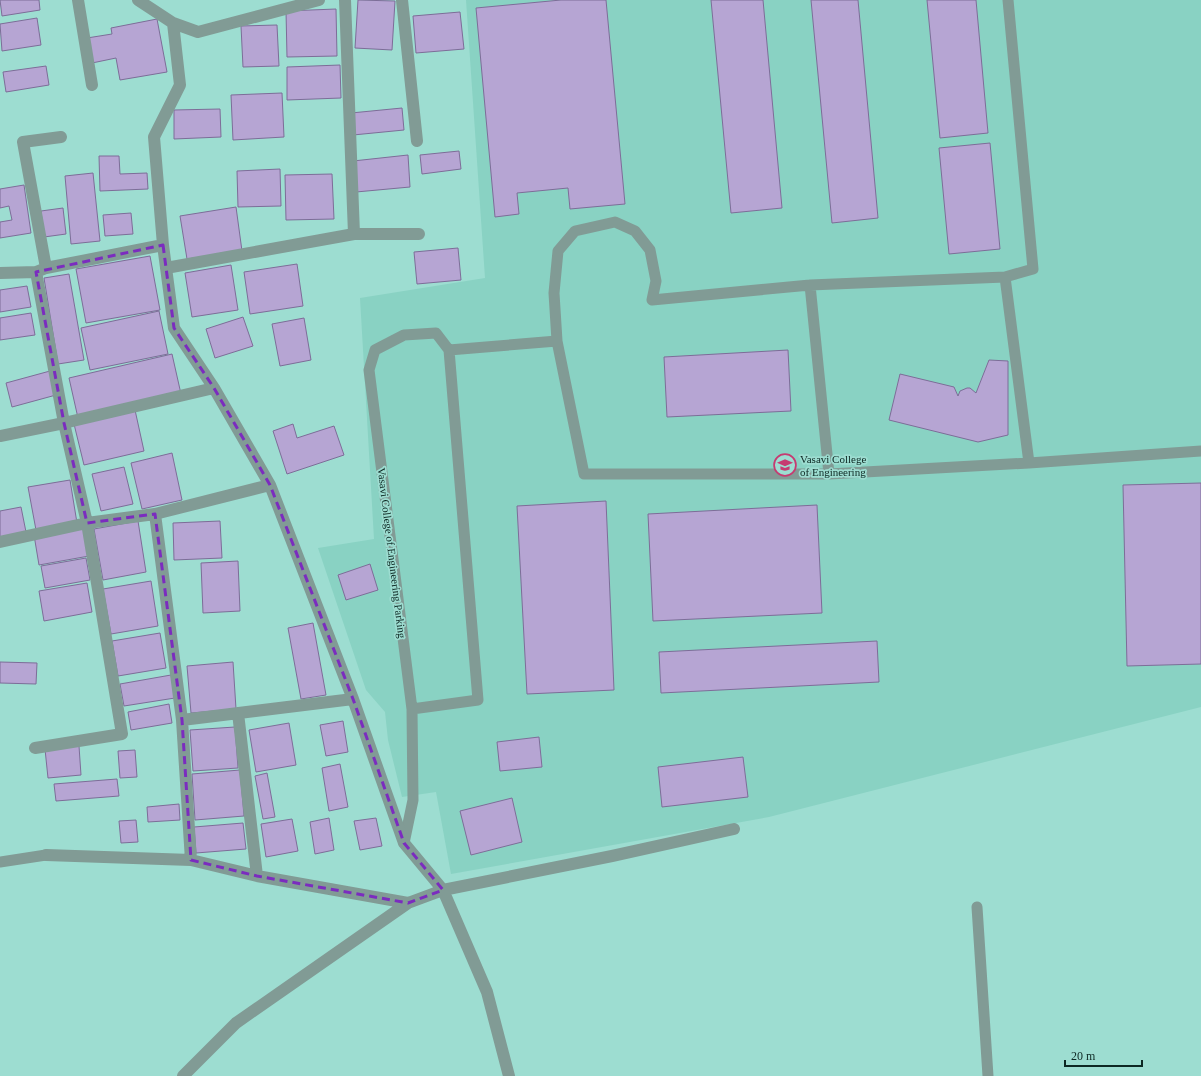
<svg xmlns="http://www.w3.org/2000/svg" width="1201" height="1076" viewBox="0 0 1201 1076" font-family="Georgia,serif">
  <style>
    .built { fill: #89d2c3 }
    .building { fill: #b6a5d3; stroke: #7d6d98 }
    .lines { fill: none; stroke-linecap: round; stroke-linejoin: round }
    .lane { stroke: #819b95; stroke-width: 11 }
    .street { stroke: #819b95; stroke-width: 12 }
    .marked { fill: none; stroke: #7b2cbf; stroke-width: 3; stroke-dasharray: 8 5; stroke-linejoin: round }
    .labels { text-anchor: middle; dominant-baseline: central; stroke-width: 3.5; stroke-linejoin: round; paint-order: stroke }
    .poi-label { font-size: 11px; fill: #0d2823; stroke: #9dddd1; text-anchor: start }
    .street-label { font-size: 11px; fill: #0d2823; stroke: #9dddd1 }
  </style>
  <rect width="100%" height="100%" fill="#9dddd1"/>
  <!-- built -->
  <path class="built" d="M 466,0 L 1201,0 L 1201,707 L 769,817 L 451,874 L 436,792 L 402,797 L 388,740 L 385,712 L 366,690 L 318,548 L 374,539 L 360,298 L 485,278 Z"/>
  <!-- building -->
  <path class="building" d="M 0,0 L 39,0 L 40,10 L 2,16 Z
    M 358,0 L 395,1 L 392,50 L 355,48 Z
    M 561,0 L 606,0 L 625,204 L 570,209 L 568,188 L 517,193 L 519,214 L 495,217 L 476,8 Z
    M 711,0 L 763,0 L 782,208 L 731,213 Z
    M 811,0 L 858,0 L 878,218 L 832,223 Z
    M 927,0 L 976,0 L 988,133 L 940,138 Z
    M 336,9 L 337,56 L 287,57 L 286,11 Z
    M 460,12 L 464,49 L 416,53 L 413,16 Z
    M 37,18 L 41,45 L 2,51 L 0,24 Z
    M 157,19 L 167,72 L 120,80 L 116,58 L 92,63 L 87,38 L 112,34 L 111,28 Z
    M 277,25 L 279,66 L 243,67 L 241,26 Z
    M 340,65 L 341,98 L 287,100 L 287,67 Z
    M 46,66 L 49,85 L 6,92 L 3,72 Z
    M 282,93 L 284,137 L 233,140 L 231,95 Z
    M 402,108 L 404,130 L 353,135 L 351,113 Z
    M 220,109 L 221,137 L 174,139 L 174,110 Z
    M 990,143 L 1000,249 L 949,254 L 939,148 Z
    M 459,151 L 461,169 L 422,174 L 420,155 Z
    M 408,155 L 410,187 L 356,192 L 353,161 Z
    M 99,156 L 119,156 L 120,174 L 147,173 L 148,189 L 100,191 Z
    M 280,169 L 281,206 L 238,207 L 237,171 Z
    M 93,173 L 100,241 L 71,244 L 65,176 Z
    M 332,174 L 334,219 L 286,220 L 285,175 Z
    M 24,185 L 31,233 L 0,238 L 0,222 L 12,220 L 9,206 L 0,208 L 0,189 Z
    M 236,207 L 242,251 L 187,259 L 180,216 Z
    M 63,208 L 66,234 L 44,237 L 41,211 Z
    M 131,213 L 133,234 L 105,236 L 103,215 Z
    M 458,248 L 461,280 L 417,284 L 414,252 Z
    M 150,256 L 160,310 L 86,323 L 76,269 Z
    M 297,264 L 303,306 L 250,314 L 244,272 Z
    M 231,265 L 238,310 L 192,317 L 185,273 Z
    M 69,274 L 84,360 L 58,364 L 44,278 Z
    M 27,286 L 31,307 L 0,312 L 0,290 Z
    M 159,311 L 168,354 L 90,370 L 81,328 Z
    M 31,313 L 35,335 L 0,340 L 0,318 Z
    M 243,317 L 253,346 L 215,358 L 206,329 Z
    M 304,318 L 311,360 L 280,366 L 272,324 Z
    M 788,350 L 791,411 L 667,417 L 664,357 Z
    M 172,354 L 181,394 L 78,418 L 69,378 Z
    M 989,360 L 1008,361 L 1008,435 L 978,442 L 889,420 L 900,374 L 954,387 L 958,396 L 960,391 L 967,388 L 970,388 L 976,393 Z
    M 50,371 L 56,395 L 12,407 L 6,383 Z
    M 135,410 L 144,451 L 84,465 L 74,424 Z
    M 293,424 L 297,438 L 334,426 L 344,455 L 287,474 L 273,431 Z
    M 172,453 L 182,500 L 142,509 L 131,463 Z
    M 124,467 L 133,504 L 101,511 L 92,474 Z
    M 70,480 L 77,523 L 36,530 L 28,487 Z
    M 1201,483 L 1201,664 L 1127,666 L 1123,485 Z
    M 606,501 L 614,690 L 527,694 L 517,506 Z
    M 817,505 L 822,613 L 653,621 L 648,514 Z
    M 21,507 L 26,532 L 0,537 L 0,511 Z
    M 138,521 L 146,572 L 103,580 L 94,529 Z
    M 220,521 L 222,558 L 174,560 L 173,523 Z
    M 83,527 L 89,556 L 39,565 L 34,535 Z
    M 86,558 L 90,580 L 45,588 L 41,566 Z
    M 238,561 L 240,611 L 203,613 L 201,563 Z
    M 370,564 L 378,590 L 346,600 L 338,575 Z
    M 151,581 L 158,626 L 111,634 L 103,589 Z
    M 87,583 L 92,612 L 44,621 L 39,591 Z
    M 313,623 L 326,695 L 301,699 L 288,628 Z
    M 160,633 L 166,668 L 118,676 L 112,641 Z
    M 877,641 L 879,682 L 661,693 L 659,652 Z
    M 0,662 L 37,663 L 36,684 L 0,683 Z
    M 233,662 L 236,709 L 191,713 L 187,666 Z
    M 171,675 L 175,698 L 124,706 L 120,684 Z
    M 169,704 L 172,723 L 131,730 L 128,712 Z
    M 343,721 L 348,752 L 326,756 L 320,725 Z
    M 289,723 L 296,765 L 256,772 L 249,730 Z
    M 235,727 L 238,768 L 193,771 L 190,730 Z
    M 539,737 L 542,767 L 500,771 L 497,742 Z
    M 79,746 L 81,775 L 48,778 L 45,749 Z
    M 135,750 L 137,777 L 120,778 L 118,751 Z
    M 743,757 L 748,797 L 662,807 L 658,767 Z
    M 340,764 L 348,807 L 329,811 L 322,768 Z
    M 240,770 L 244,816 L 195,820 L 192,774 Z
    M 267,773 L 275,817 L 263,819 L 255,776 Z
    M 117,779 L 119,796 L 56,801 L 54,784 Z
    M 512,798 L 522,842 L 471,855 L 460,811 Z
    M 179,804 L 180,820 L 148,822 L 147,807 Z
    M 329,818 L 334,850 L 315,854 L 310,822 Z
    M 376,818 L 382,846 L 360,850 L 354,821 Z
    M 292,819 L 298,851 L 266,857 L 261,824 Z
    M 136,820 L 138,842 L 121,843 L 119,821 Z
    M 243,823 L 246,849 L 196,853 L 194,827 Z"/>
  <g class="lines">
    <!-- lane -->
    <path class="lane" d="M 1005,277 L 1029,463
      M 810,285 L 829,474
      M 557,341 L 584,474 L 829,474 L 1029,463 L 1201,451
      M 449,350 L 557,341 L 554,293 L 558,251 L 575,231 L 615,222 L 635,231 L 650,250 L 656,281 L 652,300 L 810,285 L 1005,277 L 1033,269 L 1008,0
      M 412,709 L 478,700 L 449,350
      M 404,843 L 413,800 L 412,709 L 369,370 L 375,350 L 404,335 L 436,333 L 449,350
      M 0,862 L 46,855
      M 977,907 L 988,1076"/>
    <!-- street -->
    <path class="street" d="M 78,0 L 92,85
      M 138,0 L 173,23 L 198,32 L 319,0
      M 402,0 L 417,141
      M 173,23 L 180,85 L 154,137 L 163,245 L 174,328 L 214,388 L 270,485 L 353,699 L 404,843 L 443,890 L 487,992 L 509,1076
      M 354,234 L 419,234
      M 46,268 L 23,142 L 61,137
      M 166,268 L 354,234 L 345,0
      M 0,273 L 36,272 L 46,268 L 163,245
      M 0,436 L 64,423 L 214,388
      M 155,514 L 182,720 L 191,860
      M 0,542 L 87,523 L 155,514 L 270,485
      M 238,713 L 257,876
      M 182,720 L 353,699
      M 35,748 L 122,734 L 87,523 L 64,423 L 36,272
      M 46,855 L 191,860 L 257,876 L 408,903
      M 183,1076 L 236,1023 L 408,903 L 443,890 L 612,856 L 734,829"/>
  </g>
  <!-- marked area -->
  <path class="marked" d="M 163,245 L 174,328 L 214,388 L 270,485 L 353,699 L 404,843 L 443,890 L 408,903 L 257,876 L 191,860 L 182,720 L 155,514 L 87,523 L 64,423 L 36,272 Z"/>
  <!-- icons -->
  <defs>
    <g id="university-ring" transform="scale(1.15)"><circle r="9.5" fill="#9dddd1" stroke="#c63b71" stroke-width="1.5"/><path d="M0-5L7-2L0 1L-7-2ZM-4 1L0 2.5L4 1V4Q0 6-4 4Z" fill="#c63b71"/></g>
  </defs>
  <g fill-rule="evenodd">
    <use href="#university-ring" x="785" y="465"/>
  </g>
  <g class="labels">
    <!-- poi labels -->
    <g class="poi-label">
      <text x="800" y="459">Vasavi College<tspan x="800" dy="13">of Engineering</tspan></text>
    </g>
    <!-- street labels -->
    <g class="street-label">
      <text transform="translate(392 553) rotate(83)">Vasavi College of Engineering Parking</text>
    </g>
  </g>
  <!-- scale -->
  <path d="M1065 1060v6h77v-6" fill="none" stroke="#0d2823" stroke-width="2"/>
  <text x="1071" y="1060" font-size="12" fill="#0d2823" stroke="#9dddd1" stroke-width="3" paint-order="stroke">20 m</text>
</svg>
